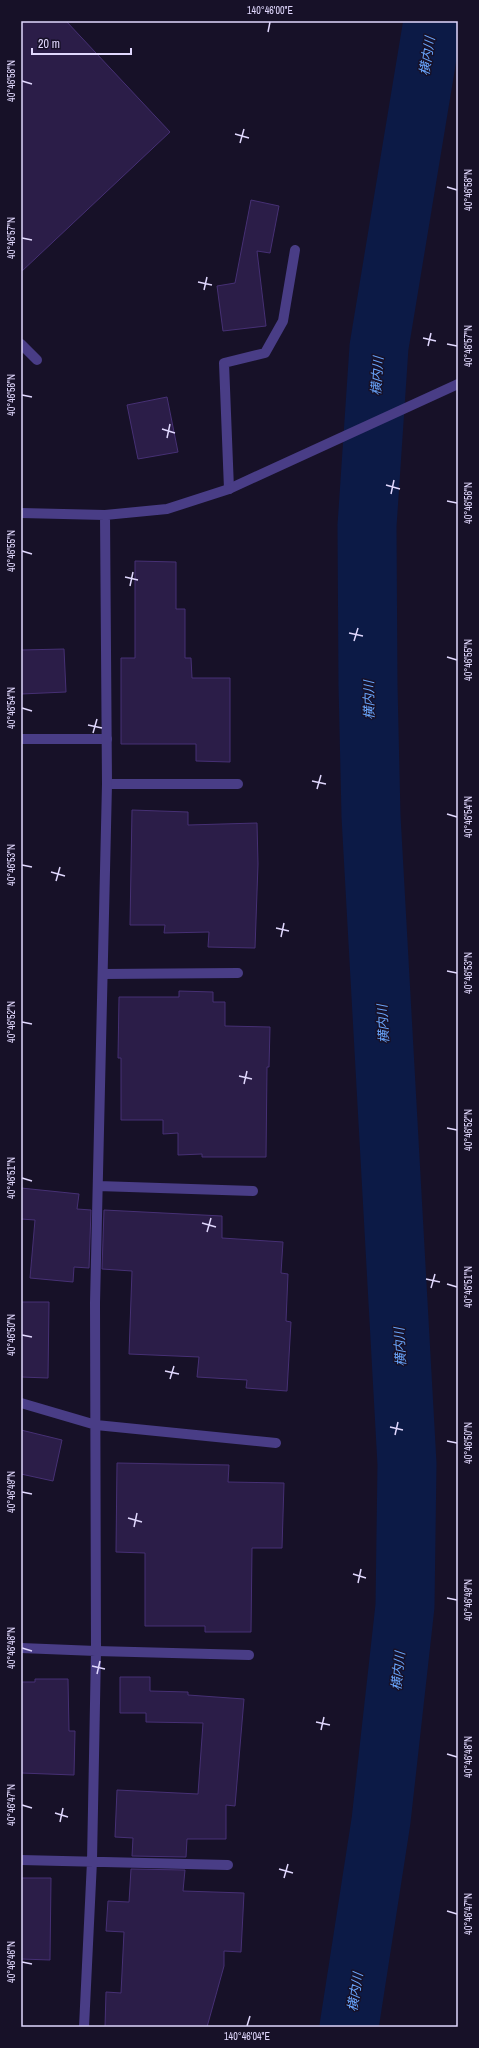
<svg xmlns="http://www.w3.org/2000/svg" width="479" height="2048" viewBox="0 0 479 2048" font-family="'Archivo Narrow','Noto Sans JP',sans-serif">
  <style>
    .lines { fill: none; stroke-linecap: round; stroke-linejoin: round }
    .river { stroke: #0c1a46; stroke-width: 59 }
    .building { fill: #2b1d48; stroke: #463074 }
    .service { stroke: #493d86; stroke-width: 10 }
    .minor { stroke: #493d86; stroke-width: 10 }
    .ticks { fill: none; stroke: #e1d8fe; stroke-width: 1.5 }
    .labels { text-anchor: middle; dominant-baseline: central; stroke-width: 3; stroke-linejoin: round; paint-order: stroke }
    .water-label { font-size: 13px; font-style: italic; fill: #69a5fc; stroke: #171128 }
    .neatline { fill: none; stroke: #e1d8fe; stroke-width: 1.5 }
    .ticks-label { font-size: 10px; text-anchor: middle; fill: #e1d8fe }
  </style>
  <rect width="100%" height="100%" fill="#171128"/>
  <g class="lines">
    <!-- river -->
    <path class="river" d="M 349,2027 L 381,1821 L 405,1606 L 407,1464 L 371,816 L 368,685 L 367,526 L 379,347 L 433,21"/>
  </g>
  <!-- building -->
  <path class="building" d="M 21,21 L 66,21 L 170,132 L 21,272 Z
    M 251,200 L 279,206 L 270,253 L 257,251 L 266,326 L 223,331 L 217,286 L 235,283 Z
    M 167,397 L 178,452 L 138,459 L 127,405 Z
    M 135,561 L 176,562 L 176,609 L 185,609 L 185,658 L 191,658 L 192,678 L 230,678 L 230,762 L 196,761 L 196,744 L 121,744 L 121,658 L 135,658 Z
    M 64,649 L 66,692 L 21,694 L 21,650 Z
    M 132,810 L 188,812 L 188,825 L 257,823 L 258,864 L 255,948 L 208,947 L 209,932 L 164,933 L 165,925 L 130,925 Z
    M 179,991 L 213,992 L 213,1002 L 225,1002 L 225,1026 L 270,1027 L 269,1067 L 267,1067 L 266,1157 L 202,1157 L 202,1154 L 178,1155 L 178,1133 L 163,1134 L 163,1120 L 121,1120 L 121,1058 L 118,1058 L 119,997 L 179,997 Z
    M 21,1188 L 79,1194 L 77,1209 L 91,1210 L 89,1268 L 74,1267 L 73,1282 L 30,1278 L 35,1220 L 21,1219 Z
    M 104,1210 L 222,1216 L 222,1238 L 283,1242 L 281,1273 L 288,1274 L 286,1321 L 291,1322 L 287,1391 L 246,1388 L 247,1380 L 197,1377 L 199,1357 L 129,1354 L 132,1271 L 102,1269 Z
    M 21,1302 L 49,1302 L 48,1378 L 21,1377 Z
    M 21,1430 L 62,1440 L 53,1481 L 21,1474 Z
    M 117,1463 L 229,1465 L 228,1482 L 284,1483 L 282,1548 L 252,1548 L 251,1632 L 205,1632 L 205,1626 L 145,1626 L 145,1553 L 116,1552 Z
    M 120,1677 L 150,1677 L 150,1691 L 188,1692 L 188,1695 L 244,1699 L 235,1806 L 226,1805 L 226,1839 L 187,1839 L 186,1857 L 132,1856 L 133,1838 L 115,1837 L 117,1790 L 198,1794 L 203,1723 L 146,1722 L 146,1713 L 120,1713 Z
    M 35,1679 L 68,1679 L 69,1731 L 75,1731 L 74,1775 L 21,1773 L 21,1682 L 35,1682 Z
    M 131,1869 L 185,1870 L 183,1891 L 244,1893 L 241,1952 L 224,1951 L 224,1966 L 207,2027 L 105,2027 L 106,1992 L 121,1993 L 124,1932 L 106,1931 L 108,1901 L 129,1902 Z
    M 21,1878 L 51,1878 L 50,1960 L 21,1959 Z"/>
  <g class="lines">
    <!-- service -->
    <path class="service" d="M 21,344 L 37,360
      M 229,489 L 224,363 L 265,353 L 283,321 L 295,250
      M 21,739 L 107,739
      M 107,784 L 238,784
      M 96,1651 L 249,1655"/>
    <!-- minor -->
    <path class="minor" d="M 21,513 L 105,515 L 167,509 L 229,489 L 458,384
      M 103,974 L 238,973
      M 98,1186 L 253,1191
      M 21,1403 L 96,1425 L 276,1443
      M 21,1648 L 96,1651
      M 21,1860 L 228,1865
      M 84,2027 L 92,1861 L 96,1651 L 95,1303 L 107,784 L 105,515"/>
  </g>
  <!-- ticks -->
  <path class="ticks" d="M 268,32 L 270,22M 22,81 L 32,84M 235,134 L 249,138M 240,143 L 244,129M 447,187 L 457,190M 22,238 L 32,240M 198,282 L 212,285M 204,290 L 207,277M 423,338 L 436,341M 447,344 L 457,346M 428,346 L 431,333M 22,395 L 32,397M 162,429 L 175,433M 167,438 L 170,424M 386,485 L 400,489M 391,494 L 394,480M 447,501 L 457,503M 22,551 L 32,554M 125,577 L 138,580M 130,586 L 133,572M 349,633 L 363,636M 354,641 L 358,628M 447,657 L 457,660M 22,708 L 32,711M 88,725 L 102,728M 93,733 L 97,719M 312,781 L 326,784M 317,789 L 321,775M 447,814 L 457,817M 22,865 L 32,867M 51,872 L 65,876M 56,881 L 60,867M 276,928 L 289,931M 281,937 L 284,923M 447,971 L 457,973M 22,1022 L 32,1024M 239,1076 L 252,1079M 244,1084 L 247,1071M 447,1128 L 457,1130M 22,1178 L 32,1181M 202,1223 L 216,1227M 207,1232 L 211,1218M 426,1279 L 440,1282M 447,1284 L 457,1287M 431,1288 L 435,1274M 22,1335 L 32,1337M 165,1371 L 179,1374M 170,1379 L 174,1366M 390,1427 L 403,1430M 395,1435 L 398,1422M 447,1441 L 457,1443M 22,1492 L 32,1494M 128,1518 L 142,1522M 134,1527 L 137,1513M 353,1574 L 366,1578M 358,1583 L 361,1569M 447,1598 L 457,1600M 22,1648 L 32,1651M 92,1666 L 105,1669M 97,1674 L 100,1661M 316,1722 L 330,1725M 321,1730 L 324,1717M 447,1754 L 457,1757M 22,1805 L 32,1808M 55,1813 L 68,1817M 60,1822 L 63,1808M 279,1869 L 293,1873M 284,1878 L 288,1864M 447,1911 L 457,1914M 22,1962 L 32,1964M 247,2026 L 250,2016"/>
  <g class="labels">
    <!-- water labels -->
    <g class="water-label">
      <text transform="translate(427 56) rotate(-81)">横内川</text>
      <text transform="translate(377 376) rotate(-86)">横内川</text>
      <text transform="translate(369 700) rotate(-91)">横内川</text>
      <text transform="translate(383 1024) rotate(-93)">横内川</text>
      <text transform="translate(400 1347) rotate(-93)">横内川</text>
      <text transform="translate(398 1671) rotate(-84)">横内川</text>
      <text transform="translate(355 1992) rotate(-81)">横内川</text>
    </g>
  </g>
  <!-- border -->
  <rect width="479" height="2048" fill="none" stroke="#171128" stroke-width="44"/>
  <!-- scale -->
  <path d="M32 48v6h99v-6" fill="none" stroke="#e1d8fe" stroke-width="2"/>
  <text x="38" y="48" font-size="12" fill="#e1d8fe" stroke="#171128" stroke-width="3" paint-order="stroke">20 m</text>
  <rect x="22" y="22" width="435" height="2004" class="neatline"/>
  <g class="ticks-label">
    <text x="270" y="14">140°46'00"E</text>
    <text transform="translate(11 81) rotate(-90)" y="4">40°46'58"N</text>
    <text transform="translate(468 190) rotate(-90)" y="4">40°46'58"N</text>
    <text transform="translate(11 238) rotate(-90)" y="4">40°46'57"N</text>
    <text transform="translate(468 346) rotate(-90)" y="4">40°46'57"N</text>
    <text transform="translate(11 395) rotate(-90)" y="4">40°46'56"N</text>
    <text transform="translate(468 503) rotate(-90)" y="4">40°46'56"N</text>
    <text transform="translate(11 551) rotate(-90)" y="4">40°46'55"N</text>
    <text transform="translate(468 660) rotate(-90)" y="4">40°46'55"N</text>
    <text transform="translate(11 708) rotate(-90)" y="4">40°46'54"N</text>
    <text transform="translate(468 817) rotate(-90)" y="4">40°46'54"N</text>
    <text transform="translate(11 865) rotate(-90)" y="4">40°46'53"N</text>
    <text transform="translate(468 973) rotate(-90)" y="4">40°46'53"N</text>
    <text transform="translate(11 1022) rotate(-90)" y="4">40°46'52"N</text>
    <text transform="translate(468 1130) rotate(-90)" y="4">40°46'52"N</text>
    <text transform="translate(11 1178) rotate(-90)" y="4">40°46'51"N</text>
    <text transform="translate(468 1287) rotate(-90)" y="4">40°46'51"N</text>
    <text transform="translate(11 1335) rotate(-90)" y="4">40°46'50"N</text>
    <text transform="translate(468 1443) rotate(-90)" y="4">40°46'50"N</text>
    <text transform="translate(11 1492) rotate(-90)" y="4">40°46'49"N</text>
    <text transform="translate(468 1600) rotate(-90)" y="4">40°46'49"N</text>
    <text transform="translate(11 1648) rotate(-90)" y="4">40°46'48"N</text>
    <text transform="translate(468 1757) rotate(-90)" y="4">40°46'48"N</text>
    <text transform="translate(11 1805) rotate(-90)" y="4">40°46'47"N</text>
    <text transform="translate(468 1914) rotate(-90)" y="4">40°46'47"N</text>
    <text transform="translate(11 1962) rotate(-90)" y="4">40°46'46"N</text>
    <text x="247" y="2040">140°46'04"E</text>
  </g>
</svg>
